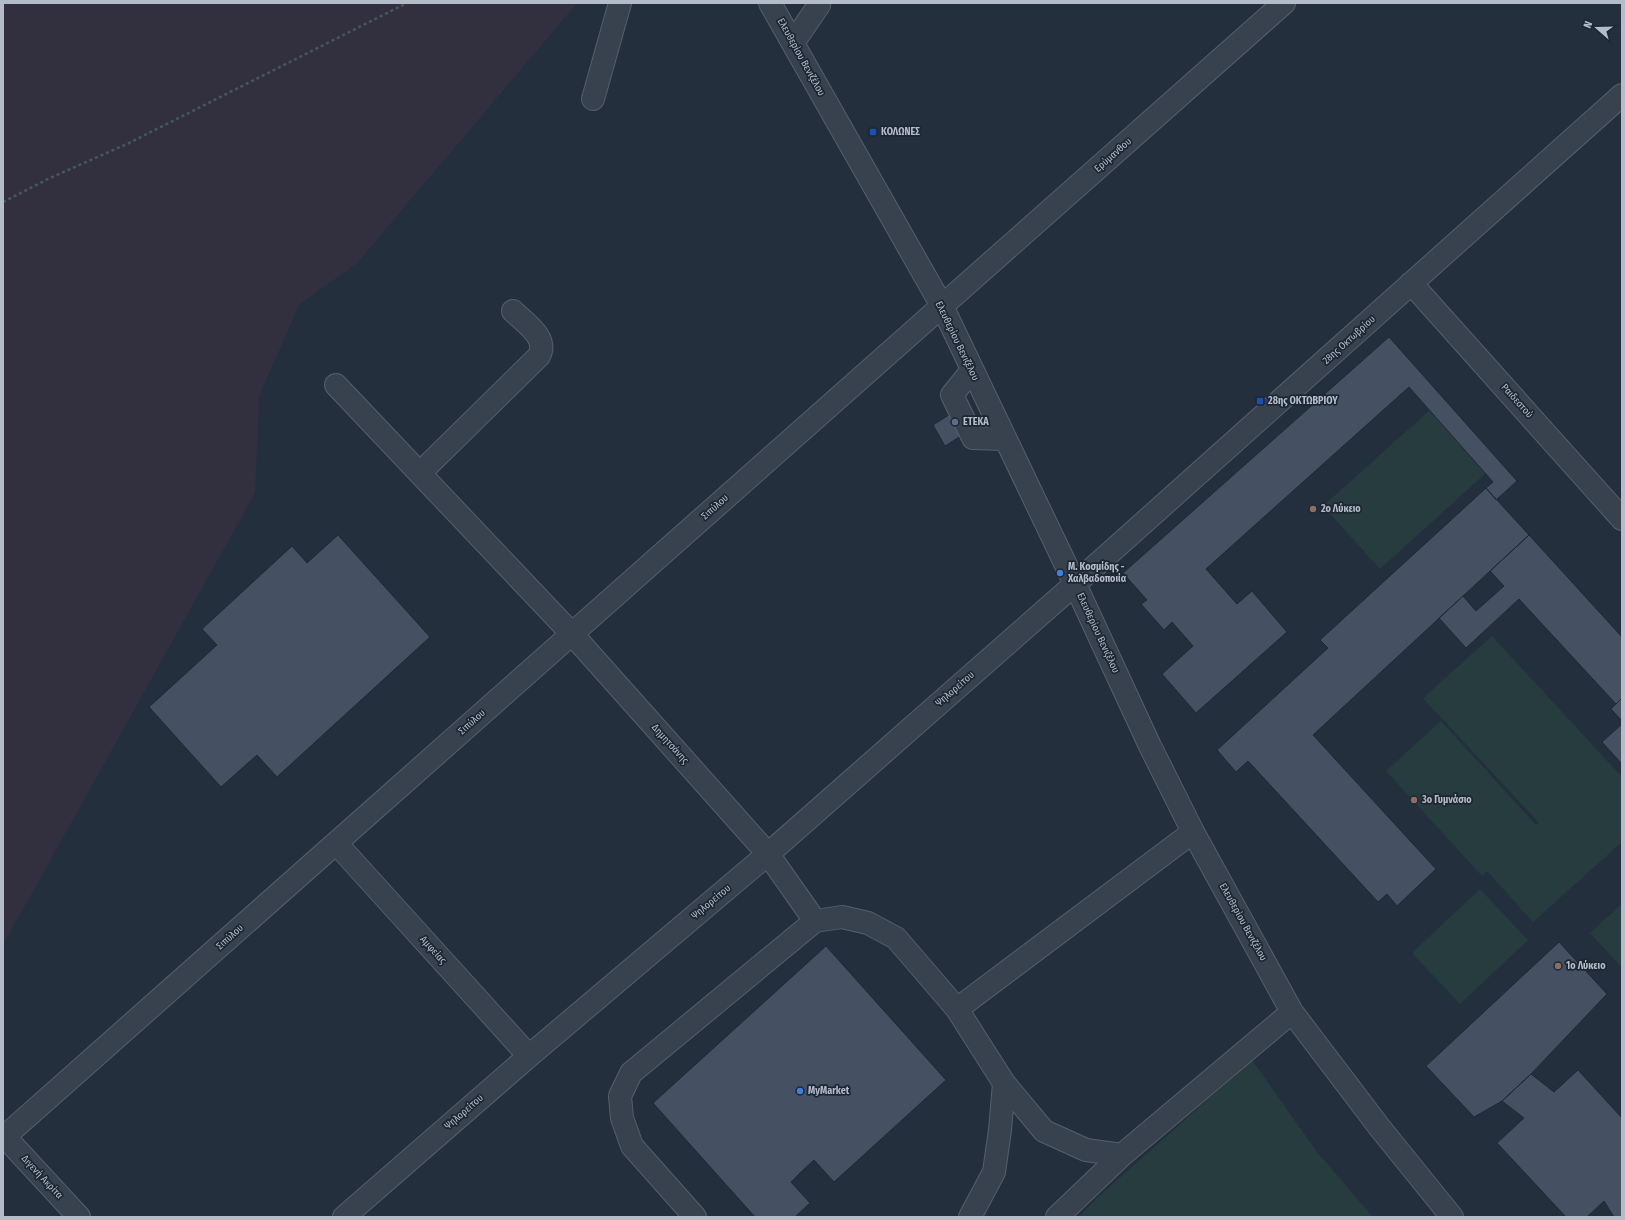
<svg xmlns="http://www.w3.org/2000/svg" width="1625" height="1220" viewBox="0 0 1625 1220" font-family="'Fira Sans Condensed',sans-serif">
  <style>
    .medical { fill: #32303f }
    .green { fill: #263c3f }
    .building { fill: #455162; stroke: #1f2835 }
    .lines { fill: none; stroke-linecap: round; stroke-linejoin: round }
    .minor-casing { stroke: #565f6c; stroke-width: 24 }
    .path { stroke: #44595c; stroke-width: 2.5; stroke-dasharray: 3 3; stroke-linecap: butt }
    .minor { stroke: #38414e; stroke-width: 22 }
    .transit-dot { fill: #1a4fb4; stroke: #1d2633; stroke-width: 1.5 }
    .service-dot { fill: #5c6f8a; stroke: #1d2633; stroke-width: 1.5 }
    .education-dot { fill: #8d6e63; stroke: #1d2633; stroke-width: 1.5 }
    .shop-dot { fill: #3f7fe0; stroke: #1d2633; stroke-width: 1.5 }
    .labels { text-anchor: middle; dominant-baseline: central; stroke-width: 3.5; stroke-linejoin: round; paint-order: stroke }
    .street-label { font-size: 10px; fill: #b4bcc9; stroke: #1d2633 }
    .poi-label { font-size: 10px; font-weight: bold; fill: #b4bcc9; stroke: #1d2633; text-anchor: start }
  </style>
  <rect width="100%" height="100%" fill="#242f3e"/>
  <!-- medical -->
  <path class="medical" d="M 3,3 L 577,3 L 357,263 L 299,305 L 259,396 L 255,493 L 3,945 Z"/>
  <!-- green -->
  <path class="green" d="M 1430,410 L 1486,473 L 1380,569 L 1323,506 Z
    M 1492,636 L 1622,777 L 1622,842 L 1533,922 L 1487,871 L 1482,876 L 1386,771 L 1441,721 L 1536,825 L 1539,823 L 1423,698 Z
    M 1480,889 L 1528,940 L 1460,1004 L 1412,953 Z
    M 1622,904 L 1622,968 L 1590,933 Z
    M 1252,1060 L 1317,1152 L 1373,1217 L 1079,1217 L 1097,1198 Z"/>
  <!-- building -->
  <path class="building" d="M 1389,337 L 1517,481 L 1496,500 L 1486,488 L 1493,482 L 1409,387 L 1206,569 L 1237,604 L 1252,591 L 1287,632 L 1196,713 L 1162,674 L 1193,646 L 1172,622 L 1164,630 L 1141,604 L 1147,600 L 1123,573 Z
    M 952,413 L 964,434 L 945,446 L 933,425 Z
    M 1486,488 L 1529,535 L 1313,735 L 1436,869 L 1397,906 L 1387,894 L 1378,902 L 1248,761 L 1236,772 L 1217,750 L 1328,648 L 1320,640 Z
    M 338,535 L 430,637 L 277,777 L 257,755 L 221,787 L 149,707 L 217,645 L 202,629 L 292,546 L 307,563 Z
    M 1529,535 L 1622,637 L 1622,698 L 1616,704 L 1519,599 L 1466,648 L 1439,618 L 1463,596 L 1476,611 L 1504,586 L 1490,571 Z
    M 1622,698 L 1622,721 L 1611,709 Z
    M 1622,724 L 1622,764 L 1602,742 Z
    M 1559,942 L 1607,994 L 1531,1074 L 1502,1101 L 1474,1117 L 1426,1066 Z
    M 826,946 L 946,1080 L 834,1182 L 814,1160 L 801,1172 L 791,1182 L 810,1203 L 795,1217 L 755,1217 L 653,1103 Z
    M 1578,1070 L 1622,1118 L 1622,1217 L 1614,1217 L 1604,1201 L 1587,1217 L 1566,1217 L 1497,1143 L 1524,1118 L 1502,1101 L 1531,1074 L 1554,1092 Z"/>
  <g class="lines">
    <!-- minor casing -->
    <g class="minor-casing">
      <path id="minor" d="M 770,3 L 942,306 L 1075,584 L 1150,746 L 1193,832 L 1292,1012 L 1380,1128 L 1452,1217
        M 793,43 L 819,5 L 818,3
        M 593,99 L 620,3
        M 1411,283 L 1622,519
        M 972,370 L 952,395 L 973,438 L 1005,439
        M 336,385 L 572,634 L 768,854 L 815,921
        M 420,473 L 539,356 C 549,338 525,323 513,311
        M 336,843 L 529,1056
        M 5,1137 L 79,1217
        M 3,1138 L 1284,3
        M 1122,1155 L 1086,1150 L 1044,1131 L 1004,1083 L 957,1009 L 1193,832
        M 344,1217 L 529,1056 L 768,854 L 1075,584 L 1622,95
        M 695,1217 L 632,1146 L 622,1118 L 620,1096 L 631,1073 L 815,921 L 842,917 L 868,923 L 896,938 L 957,1009
        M 970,1217 L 994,1172 L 1000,1130 L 1004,1083
        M 1057,1217 L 1122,1155 L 1292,1012"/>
    </g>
    <!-- path -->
    <path class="path" d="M 3,202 L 50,178 L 127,144 L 407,3"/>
    <!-- minor -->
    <use href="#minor" class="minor"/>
  </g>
  <!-- markers -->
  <g class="transit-dot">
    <rect x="869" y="128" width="8" height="8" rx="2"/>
    <rect x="1256" y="397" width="8" height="8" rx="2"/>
  </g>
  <circle class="service-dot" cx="955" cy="422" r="4"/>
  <g class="education-dot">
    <circle cx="1313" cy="509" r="4"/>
    <circle cx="1414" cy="800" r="4"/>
    <circle cx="1558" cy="966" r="4"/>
  </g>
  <g class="shop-dot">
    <circle cx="1060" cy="573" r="4"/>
    <circle cx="800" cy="1091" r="4"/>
  </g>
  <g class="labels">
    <!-- street labels -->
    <g class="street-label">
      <text transform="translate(801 57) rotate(61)">Ελευθερίου Βενιζέλου</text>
      <text transform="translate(1113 155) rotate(-42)">Ερύμανθου</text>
      <text transform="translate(1349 340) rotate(-42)">28ης Οκτωβρίου</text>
      <text transform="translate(957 341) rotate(64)">Ελευθερίου Βενιζέλου</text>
      <text transform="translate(1517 401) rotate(48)">Ραιδεστού</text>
      <text transform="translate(715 507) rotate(-42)">Σιπύλου</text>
      <text transform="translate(1098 633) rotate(65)">Ελευθερίου Βενιζέλου</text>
      <text transform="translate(955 689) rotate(-41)">Ψηλορείτου</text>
      <text transform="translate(472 722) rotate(-42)">Σιπύλου</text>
      <text transform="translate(670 744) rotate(48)">Δημητσάνης</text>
      <text transform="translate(711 902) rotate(-40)">Ψηλορείτου</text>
      <text transform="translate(1243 922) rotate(61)">Ελευθερίου Βενιζέλου</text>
      <text transform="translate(230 937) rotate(-42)">Σιπύλου</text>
      <text transform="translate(433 950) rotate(48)">Αμφείας</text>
      <text transform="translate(464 1112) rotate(-41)">Ψηλορείτου</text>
      <text transform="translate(42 1177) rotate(47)">Διγενή Ακρίτα</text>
    </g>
    <!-- poi labels -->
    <g class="poi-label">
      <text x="881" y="132">ΚΟΛΩΝΕΣ</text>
      <text x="1268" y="401">28ης ΟΚΤΩΒΡΙΟΥ</text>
      <text x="963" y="422">ΕΤΕΚΑ</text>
      <text x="1321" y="509">2ο Λύκειο</text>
      <text x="1068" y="567">Μ. Κοσμίδης -<tspan x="1068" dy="12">Χαλβαδοποιία</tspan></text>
      <text x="1422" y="800">3ο Γυμνάσιο</text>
      <text x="1566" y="966">1ο Λύκειο</text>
      <text x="808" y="1091">MyMarket</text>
    </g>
  </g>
  <!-- border -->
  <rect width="1625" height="1220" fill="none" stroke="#b4bcc9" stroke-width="8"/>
  <!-- north arrow -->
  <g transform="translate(1597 28) rotate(290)" stroke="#1d2633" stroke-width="3" paint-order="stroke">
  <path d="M0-3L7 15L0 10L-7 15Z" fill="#b4bcc9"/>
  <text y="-6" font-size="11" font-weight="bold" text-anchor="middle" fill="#b4bcc9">N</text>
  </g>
</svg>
